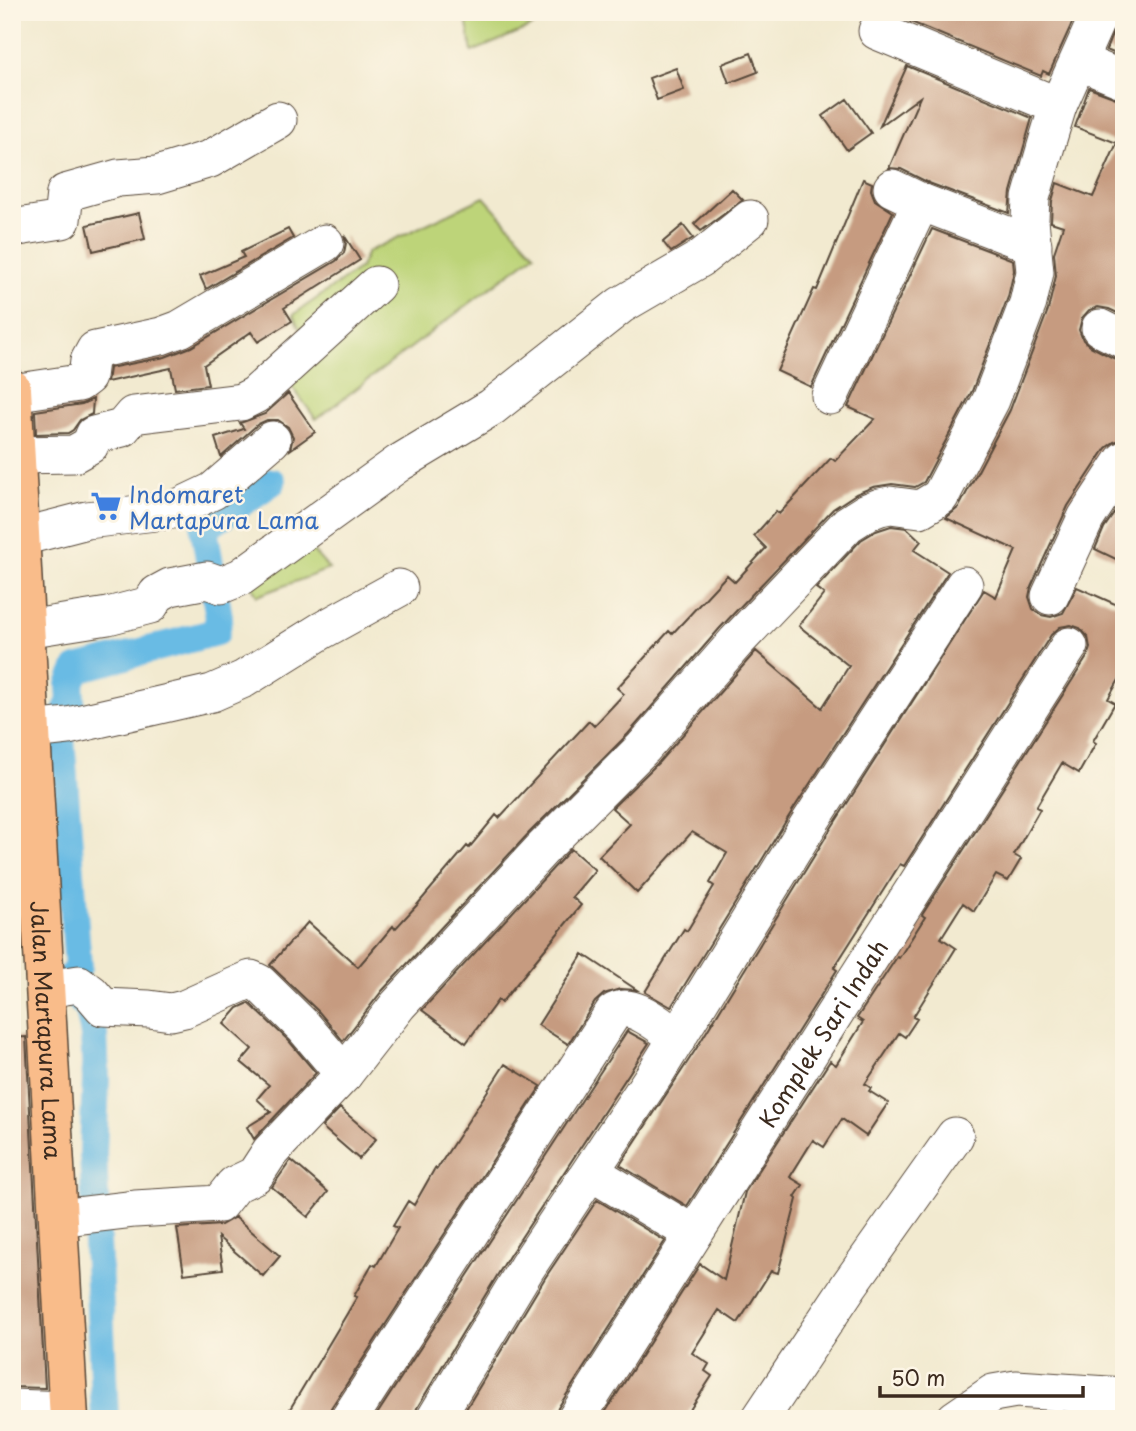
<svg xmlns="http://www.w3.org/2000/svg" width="1136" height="1431" viewBox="0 0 1136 1431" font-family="'Playpen Sans',sans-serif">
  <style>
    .green { fill: #bdd479; stroke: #7c7f4c; stroke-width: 2 }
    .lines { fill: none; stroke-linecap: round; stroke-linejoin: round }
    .canal { stroke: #69bbe4; stroke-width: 28 }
    .building { fill: #c69b80 }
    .minor-casing { stroke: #564739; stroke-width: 39 }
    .major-casing { stroke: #564739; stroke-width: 41 }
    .minor { stroke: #fff; stroke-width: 37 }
    .major { stroke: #f9bc8a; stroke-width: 38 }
    .labels { text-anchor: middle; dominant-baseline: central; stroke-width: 5; stroke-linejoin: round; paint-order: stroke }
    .shop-label { font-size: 23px; fill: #366cbe; stroke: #fcf5e5; text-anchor: start }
    .street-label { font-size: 23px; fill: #3b2a1e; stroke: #fcf5e5 }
  </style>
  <rect width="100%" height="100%" fill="#fcf5e5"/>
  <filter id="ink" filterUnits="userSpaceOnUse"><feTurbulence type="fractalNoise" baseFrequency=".0143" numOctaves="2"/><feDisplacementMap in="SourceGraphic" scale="14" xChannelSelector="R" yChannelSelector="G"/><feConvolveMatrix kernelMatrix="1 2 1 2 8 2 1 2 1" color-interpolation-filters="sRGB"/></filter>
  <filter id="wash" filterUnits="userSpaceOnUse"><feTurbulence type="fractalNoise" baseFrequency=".00686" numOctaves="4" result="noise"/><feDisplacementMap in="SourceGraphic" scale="28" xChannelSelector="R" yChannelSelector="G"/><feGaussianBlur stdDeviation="1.57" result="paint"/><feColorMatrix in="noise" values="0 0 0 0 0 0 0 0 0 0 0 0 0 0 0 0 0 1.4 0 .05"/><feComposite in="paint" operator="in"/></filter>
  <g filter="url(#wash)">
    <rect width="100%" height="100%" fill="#f2ead0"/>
    <!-- green -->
    <path class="green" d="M 525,12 L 533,26 L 472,52 L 465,13 Z
      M 484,197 L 535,254 L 316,419 L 279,369 L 305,340 L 293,315 L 360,268 L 367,252 Z
      M 305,542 L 329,569 L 257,596 L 247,576 Z"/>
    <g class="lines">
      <!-- canal -->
      <path class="canal" d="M 105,1419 L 93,1153 L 96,1079 L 94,1035 L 89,1009 L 74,993 L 72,975 L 78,967 L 61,738 L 63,717 L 71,701 L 70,685 L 77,669 L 216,632 L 219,617 L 204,529 L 272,482"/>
    </g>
    <g id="blocks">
      <!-- building -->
      <path class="building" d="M 887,12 L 1077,12 L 1049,74 L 1043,71 L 1041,76 Z
        M 1121,12 L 1124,12 L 1124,57 L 1106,50 Z
        M 751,53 L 758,72 L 729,83 L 722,64 Z
        M 907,66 L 1032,118 L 1011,192 L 1009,213 L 929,183 L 901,169 L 889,168 L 920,97 L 880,126 Z
        M 676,68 L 684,90 L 657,100 L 649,78 Z
        M 1089,88 L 1124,101 L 1124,316 L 1109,309 L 1098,307 L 1089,310 L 1082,318 L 1079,330 L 1083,340 L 1090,346 L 1115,359 L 1124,361 L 1124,439 L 1114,442 L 1106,448 L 1068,506 L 1031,587 L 1029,597 L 1033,609 L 1041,615 L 1051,617 L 1063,613 L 1077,587 L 1124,608 L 1124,671 L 1108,699 L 1115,703 L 1093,741 L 1096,743 L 1079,773 L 1062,763 L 1036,807 L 1040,809 L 1014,855 L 1021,859 L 1008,881 L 996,875 L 974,911 L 963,903 L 941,938 L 956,948 L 913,1017 L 917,1019 L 905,1037 L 899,1033 L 865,1084 L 871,1088 L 869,1091 L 888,1103 L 866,1136 L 842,1119 L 824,1147 L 813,1140 L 790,1177 L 803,1185 L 795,1197 L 797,1199 L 778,1273 L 771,1271 L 738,1323 L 719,1310 L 692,1353 L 709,1364 L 705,1371 L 712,1376 L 684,1419 L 601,1419 L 700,1264 L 724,1280 L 745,1192 L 830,1061 L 836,1065 L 863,1022 L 857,1018 L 897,957 L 899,958 L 925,917 L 922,915 L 1087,657 L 1090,648 L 1088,637 L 1080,628 L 1071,625 L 1060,627 L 1051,635 L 904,866 L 900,864 L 834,968 L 837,970 L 687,1206 L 620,1165 L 696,1049 L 830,830 L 984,590 L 996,597 L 1016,550 L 946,518 L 959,507 L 1010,410 L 1048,310 L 1056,276 L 1054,253 L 1063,226 L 1051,222 L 1052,201 L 1057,183 L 1093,197 L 1117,143 L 1075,127 Z
        M 847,99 L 871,133 L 847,150 L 823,116 Z
        M 863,179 L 872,183 L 871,190 L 875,200 L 893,212 L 811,387 L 777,371 L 814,289 L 817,290 Z
        M 732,189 L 743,200 L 701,231 L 694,224 Z
        M 139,213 L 145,239 L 93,251 L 87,225 Z
        M 683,225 L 693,238 L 671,252 L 663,242 Z
        M 288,229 L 293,238 L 206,289 L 200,276 L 244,257 L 241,252 Z
        M 932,229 L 1013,260 L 1014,271 L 1008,297 L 972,391 L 924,482 L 915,487 L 892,484 L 873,487 L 856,494 L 833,509 L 720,628 L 628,734 L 529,833 L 382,991 L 343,1041 L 319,1012 L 270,965 L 308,922 L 358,967 L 393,926 L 395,929 L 417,905 L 467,846 L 469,848 L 496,815 L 499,818 L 589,721 L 594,726 L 624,694 L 617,688 L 669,631 L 672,634 L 727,575 L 735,582 L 766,548 L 754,536 L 776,511 L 779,514 L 831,458 L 835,461 L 875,419 L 848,407 Z
        M 344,235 L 360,260 L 284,308 L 292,321 L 258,342 L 251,332 L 204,365 L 208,385 L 175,389 L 171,368 L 107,382 L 109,368 L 165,357 L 191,347 L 336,261 L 344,253 L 346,243 Z
        M 288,393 L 315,432 L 290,450 L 293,437 L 288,427 L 278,420 L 267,420 L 258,424 L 221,457 L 215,438 L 244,429 L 240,423 L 265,414 Z
        M 93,399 L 92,414 L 80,420 L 73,430 L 68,433 L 36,434 L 35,411 L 82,404 Z
        M 1124,499 L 1124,563 L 1095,549 L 1104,528 Z
        M 891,526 L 907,528 L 921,541 L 914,550 L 948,572 L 794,808 L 671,1007 L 645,992 L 684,929 L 687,931 L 714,886 L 710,883 L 727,853 L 692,832 L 637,893 L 599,856 L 630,824 L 612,808 L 659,762 L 756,651 L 822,708 L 849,666 L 799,626 L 824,594 L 816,588 L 861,540 L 876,531 Z
        M 571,849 L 595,870 L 572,897 L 581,905 L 501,1003 L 498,1000 L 466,1043 L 422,1010 Z
        M 583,954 L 637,990 L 620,989 L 604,994 L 595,1002 L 568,1044 L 538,1025 Z
        M 249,1003 L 289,1041 L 316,1073 L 254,1139 L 247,1127 L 271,1112 L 257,1099 L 269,1085 L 241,1062 L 252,1049 L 224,1024 L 238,1008 Z
        M 627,1031 L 649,1043 L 509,1256 L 417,1408 L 414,1419 L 374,1419 Z
        M 26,1037 L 45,1388 L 12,1387 L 12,1038 Z
        M 505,1064 L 541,1086 L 331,1408 L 328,1419 L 284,1419 L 357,1297 L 354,1296 L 372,1264 L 376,1266 L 398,1228 L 393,1226 L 408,1201 L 414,1205 L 435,1168 L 437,1169 Z
        M 340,1108 L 376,1139 L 359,1159 L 322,1127 Z
        M 291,1160 L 328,1192 L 308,1217 L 272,1187 Z
        M 597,1200 L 665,1241 L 558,1408 L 555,1419 L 460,1419 L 545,1278 Z
        M 235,1217 L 280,1256 L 263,1276 L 218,1237 L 223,1269 L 184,1274 L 177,1228 L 221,1225 Z"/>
    </g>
  </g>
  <g filter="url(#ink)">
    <use href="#blocks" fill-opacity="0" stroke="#564739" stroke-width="2"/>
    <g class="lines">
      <!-- minor casing -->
      <g class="minor-casing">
        <g id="minor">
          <path d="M 877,31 L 1058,106"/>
          <path d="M 1080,62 L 1124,80"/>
          <path d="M 892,188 L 921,202 L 1033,245"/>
          <path d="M 12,228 L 62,220 L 65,193 L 118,178 L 157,175 L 210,159 L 278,120"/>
          <path d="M 1100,328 L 1124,340"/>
          <path d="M 12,393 L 79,383 L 87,377 L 89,361 L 95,350 L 161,336 L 180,329 L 325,243"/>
          <path d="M 830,396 L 921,202"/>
          <path d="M 16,455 L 74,454 L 90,445 L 94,435 L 122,428 L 133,415 L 241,402 L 255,395 L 376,285"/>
          <path d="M 21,537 L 87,520 L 173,510 L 213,491 L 272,440"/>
          <path d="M 1050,596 L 1086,518 L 1124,460"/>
          <path d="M 26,629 L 108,616 L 150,605 L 157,594 L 170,587 L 207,580 L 221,585 L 241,577 L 399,463 L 492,407 L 621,305 L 700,259 L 750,219"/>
          <path d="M 32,730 L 68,726 L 212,693 L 244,679 L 321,631 L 399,588"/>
          <path d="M 46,989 L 79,984 L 91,993 L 103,1007 L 149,1009 L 171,1012 L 184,1009 L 251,979 L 259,983 L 304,1027 L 344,1074"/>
          <path d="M 591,1172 L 692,1233"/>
          <path d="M 58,1218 L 135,1209 L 219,1204 L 234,1185 L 255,1175 L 270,1152 L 344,1074 L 398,1005 L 544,847 L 643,748 L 736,642 L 848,524 L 867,512 L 880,507 L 890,505 L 920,509 L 940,497 L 991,400 L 1028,303 L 1035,272 L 1030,220 L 1031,198 L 1048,139 L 1058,106 L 1100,12"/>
          <path d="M 12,1408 L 68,1410"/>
          <path d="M 349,1419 L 613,1013 C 632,999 661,1027 678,1038"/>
          <path d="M 435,1419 L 527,1267 L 655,1074 L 812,819 L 964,585"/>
          <path id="s1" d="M 576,1419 L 1069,646"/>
          <path d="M 760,1419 L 850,1284 L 955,1136"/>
          <path d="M 955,1419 L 993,1393 L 1016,1389 L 1124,1396"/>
        </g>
      </g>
      <!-- major casing -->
      <g class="major-casing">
        <g id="major">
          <path id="s2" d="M 12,389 L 69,1419"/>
        </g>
      </g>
      <!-- minor -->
      <use href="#minor" class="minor"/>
      <!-- major -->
      <use href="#major" class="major"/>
    </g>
  </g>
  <!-- icons -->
  <defs>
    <g id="supermarket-bare" transform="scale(2.415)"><path d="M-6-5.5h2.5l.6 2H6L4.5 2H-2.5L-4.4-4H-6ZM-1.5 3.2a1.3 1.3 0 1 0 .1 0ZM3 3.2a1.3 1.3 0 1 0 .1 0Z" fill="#3f7fe0" stroke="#fcf5e5" stroke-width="2.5" paint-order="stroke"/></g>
  </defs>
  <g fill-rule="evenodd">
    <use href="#supermarket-bare" x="106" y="506"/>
  </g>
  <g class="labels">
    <!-- shop labels -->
    <g class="shop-label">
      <text x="129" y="493">Indomaret<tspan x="129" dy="26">Martapura Lama</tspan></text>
    </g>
    <!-- street labels -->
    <g class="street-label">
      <text stroke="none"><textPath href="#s2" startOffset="642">Jalan Martapura Lama</textPath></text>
      <text stroke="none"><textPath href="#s1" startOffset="458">Komplek Sari Indah</textPath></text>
    </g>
  </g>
  <!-- margin -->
  <rect width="1136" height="1431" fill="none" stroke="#fcf5e5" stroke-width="42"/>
  <!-- scale -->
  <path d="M880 1386v10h203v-10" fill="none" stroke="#3b2a1e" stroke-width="3.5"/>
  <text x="891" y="1386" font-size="21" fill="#3b2a1e" stroke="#fcf5e5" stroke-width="5" paint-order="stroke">50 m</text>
</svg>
